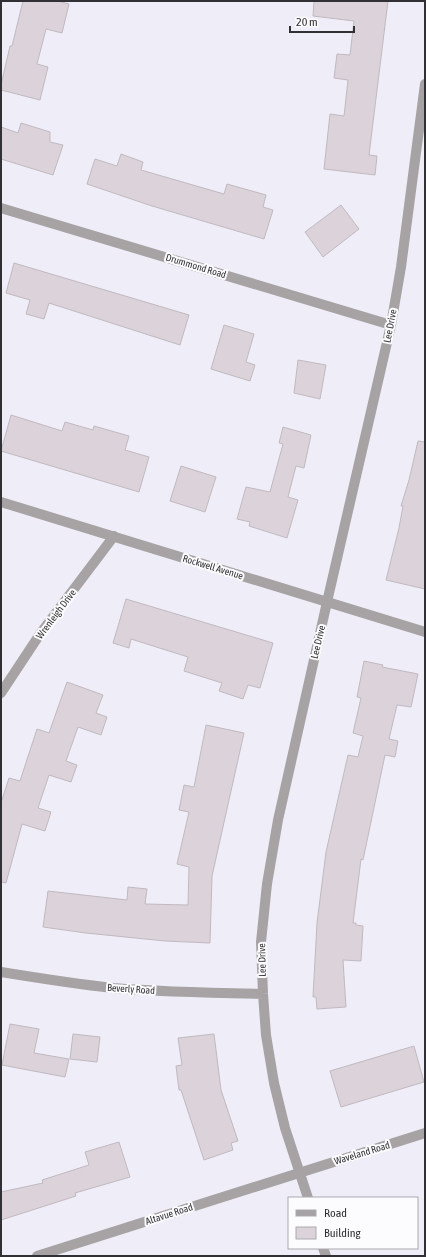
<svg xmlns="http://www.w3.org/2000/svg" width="426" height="1257" viewBox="0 0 426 1257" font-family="'Asap Condensed',sans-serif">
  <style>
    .building { fill: #dbd2da; stroke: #c1b9c0 }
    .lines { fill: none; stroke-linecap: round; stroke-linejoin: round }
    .street { stroke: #a7a2a3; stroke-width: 10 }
    .labels { text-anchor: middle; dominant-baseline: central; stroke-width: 4; stroke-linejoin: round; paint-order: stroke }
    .street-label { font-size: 10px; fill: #313034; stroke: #fcfcfe }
  </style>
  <rect width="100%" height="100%" fill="#efedf8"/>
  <!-- building -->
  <path class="building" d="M 23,1 L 58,1 L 69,4 L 62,33 L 46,29 L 37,64 L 48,67 L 40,100 L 1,90 L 1,85 L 10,46 L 12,46 Z
    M 314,1 L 388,1 L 369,155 L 377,156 L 375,175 L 324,169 L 330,114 L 344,116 L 348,80 L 334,78 L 337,54 L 350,55 L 354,21 L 313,16 Z
    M 21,123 L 50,132 L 50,142 L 63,145 L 53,175 L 1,159 L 1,127 L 18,133 Z
    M 121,154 L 143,162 L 141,170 L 224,194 L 227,184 L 266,195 L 263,207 L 273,210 L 264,239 L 152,206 L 87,184 L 95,159 L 117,166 Z
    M 341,205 L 359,229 L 323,257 L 305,232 Z
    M 14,263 L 189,315 L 180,345 L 49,303 L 44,319 L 26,314 L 30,300 L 6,293 Z
    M 224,325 L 254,334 L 246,362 L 255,365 L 250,381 L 211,369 Z
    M 298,360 L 326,365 L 320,399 L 294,393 Z
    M 11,415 L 62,431 L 65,422 L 93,430 L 94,426 L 129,436 L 125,450 L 149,457 L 139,492 L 1,451 Z
    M 283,427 L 311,435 L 304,468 L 296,466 L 288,497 L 298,500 L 287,538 L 249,526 L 250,522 L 237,519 L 246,487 L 270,492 L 283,444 L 279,443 Z
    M 418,441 L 425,442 L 425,589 L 386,580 L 399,528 L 403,506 L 401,506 L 409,480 Z
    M 181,466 L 216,477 L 205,512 L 170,501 Z
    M 126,599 L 273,643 L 260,688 L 248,685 L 243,699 L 219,691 L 222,683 L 184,671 L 188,657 L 131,639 L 129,648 L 113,643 Z
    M 364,661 L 383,665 L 382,667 L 418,674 L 411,707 L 397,705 L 389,739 L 398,741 L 395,757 L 385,755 L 363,860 L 361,859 L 353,923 L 356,923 L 356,925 L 363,926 L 361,961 L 343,960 L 346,1007 L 317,1009 L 316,997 L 313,997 L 317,923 L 326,852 L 348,755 L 358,757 L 363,736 L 353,733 L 361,698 L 357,697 Z
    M 67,682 L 103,695 L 96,713 L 107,717 L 101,735 L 78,727 L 66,761 L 77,765 L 71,782 L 49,775 L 38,808 L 51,812 L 45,831 L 22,824 L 6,883 L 1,882 L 1,803 L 9,778 L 20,781 L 37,729 L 49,733 Z
    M 206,725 L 244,733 L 212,876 L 210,943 L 165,941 L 86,933 L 43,927 L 48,891 L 127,900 L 128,887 L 147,889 L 145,904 L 188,905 L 189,867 L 177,864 L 189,812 L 179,810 L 184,785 L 194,787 Z
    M 10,1024 L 39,1029 L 34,1053 L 69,1059 L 65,1077 L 2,1065 Z
    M 73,1034 L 100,1037 L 97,1062 L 70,1059 Z
    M 214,1034 L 221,1090 L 238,1141 L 231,1143 L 233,1150 L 204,1160 L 181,1090 L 179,1090 L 176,1066 L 182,1065 L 178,1038 Z
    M 414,1046 L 424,1082 L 341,1107 L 330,1071 Z
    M 119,1142 L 130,1177 L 75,1193 L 76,1196 L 1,1220 L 1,1192 L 43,1183 L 42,1180 L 89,1165 L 85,1152 Z"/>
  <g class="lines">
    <!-- street -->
    <path class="street" d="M 1,208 L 391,325
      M 1,502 L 425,632
      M 1,693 L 40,634 L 114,536
      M 1,972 C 38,978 76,984 113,988 C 163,992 213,993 263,994
      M 308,1198 L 285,1128 L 274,1083 L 266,1035 L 263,994 L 261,942 L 267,884 L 278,820 L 327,602 L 391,325 L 401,267 L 425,84
      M 323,1248 L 326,1256
      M 37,1256 L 425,1133"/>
  </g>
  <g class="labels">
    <!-- street labels -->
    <g class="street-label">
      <text transform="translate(196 266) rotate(17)">Drummond Road</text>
      <text transform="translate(390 326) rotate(-79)">Lee Drive</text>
      <text transform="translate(213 567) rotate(17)">Rockwell Avenue</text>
      <text transform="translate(56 614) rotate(-53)">Wrenleigh Drive</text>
      <text transform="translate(318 642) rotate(-77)">Lee Drive</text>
      <text transform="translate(262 960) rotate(-91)">Lee Drive</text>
      <text transform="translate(131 989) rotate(4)">Beverly Road</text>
      <text transform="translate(362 1153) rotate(-17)">Waveland Road</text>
      <text transform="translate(169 1214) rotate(-18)">Altavue Road</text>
    </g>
  </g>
  <!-- border -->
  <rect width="426" height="1257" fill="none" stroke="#313034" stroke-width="4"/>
  <!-- legend -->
  <rect x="288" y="1197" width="130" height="52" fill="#fcfcfe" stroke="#abaaad"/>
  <rect x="296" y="1210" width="20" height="6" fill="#a7a2a3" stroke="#abaaad"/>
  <text x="324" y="1217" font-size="12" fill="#313034">Road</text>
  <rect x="296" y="1227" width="20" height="12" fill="#dbd2da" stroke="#abaaad"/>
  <text x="324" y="1237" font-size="12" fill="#313034">Building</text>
  <!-- scale -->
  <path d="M290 26v6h64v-6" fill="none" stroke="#313034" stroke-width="2"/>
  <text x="296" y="26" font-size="12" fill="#313034" stroke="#fcfcfe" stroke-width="3" paint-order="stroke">20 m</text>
</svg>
